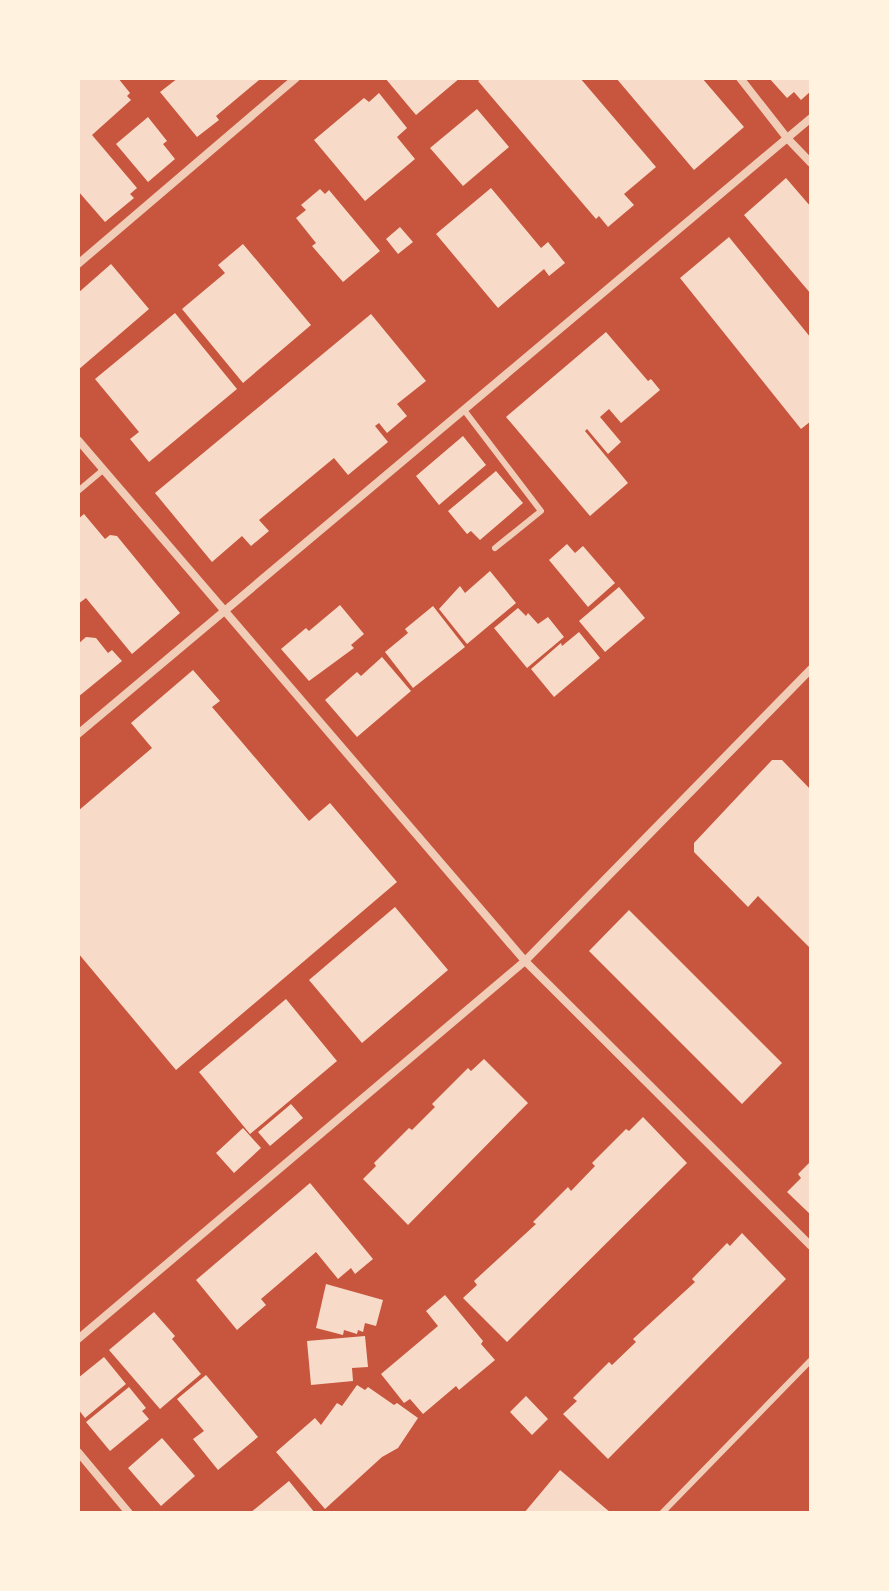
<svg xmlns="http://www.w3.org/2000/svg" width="889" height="1591" viewBox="0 0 889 1591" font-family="Rubik,sans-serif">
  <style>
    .building { fill: #f7dbc8 }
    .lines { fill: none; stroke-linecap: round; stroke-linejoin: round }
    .service { stroke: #f1ccb7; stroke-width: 6 }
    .minor { stroke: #f1ccb7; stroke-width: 8 }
  </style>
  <rect width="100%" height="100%" fill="#c8553d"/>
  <!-- building -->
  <path class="building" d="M 78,78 L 118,78 L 130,93 L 127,96 L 131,100 L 92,135 L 137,188 L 130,194 L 134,198 L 105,222 L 78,191 Z
    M 178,78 L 257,78 L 259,80 L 216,116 L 219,120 L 197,137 L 160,92 Z
    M 385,78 L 460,78 L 416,115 Z
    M 482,78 L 580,78 L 656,167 L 624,194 L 634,205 L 608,227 L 599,216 L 596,219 L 478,81 Z
    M 616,78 L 702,78 L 744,127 L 694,170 Z
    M 769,78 L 811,78 L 811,91 L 801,100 L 794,92 L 787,98 Z
    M 379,93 L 407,128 L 397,137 L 415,159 L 365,201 L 314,140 L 364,98 L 369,102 Z
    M 477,109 L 509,147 L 463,186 L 430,148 Z
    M 148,117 L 167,141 L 163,144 L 175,159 L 148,182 L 116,144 Z
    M 786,178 L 811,207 L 811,294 L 744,215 Z
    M 491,188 L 541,248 L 548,242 L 565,263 L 549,276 L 544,269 L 498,308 L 436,234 Z
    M 320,189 L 325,194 L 329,190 L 380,251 L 343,282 L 312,246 L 316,243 L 296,218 L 306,210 L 301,205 Z
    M 400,227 L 413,242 L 398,254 L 386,239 Z
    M 729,237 L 811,338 L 811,421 L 801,429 L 680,278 Z
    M 243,244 L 311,325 L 243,383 L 182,309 L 225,273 L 218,265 Z
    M 111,264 L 149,309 L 78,370 L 78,293 Z
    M 175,313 L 237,389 L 149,462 L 130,439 L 139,432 L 95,379 Z
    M 371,314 L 426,381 L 397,404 L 407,416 L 387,433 L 379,423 L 375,426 L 388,442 L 348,475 L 334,458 L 259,520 L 269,531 L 251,546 L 242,536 L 212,562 L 155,493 Z
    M 606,332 L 648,381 L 651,379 L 660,390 L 621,423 L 609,409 L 600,417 L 621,442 L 608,454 L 587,429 L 585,431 L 628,483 L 590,516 L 506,417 Z
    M 463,436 L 486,465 L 439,505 L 416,476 Z
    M 496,471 L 523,503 L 480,540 L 471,531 L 467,534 L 448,511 Z
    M 84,514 L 105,539 L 110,535 L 117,536 L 180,613 L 132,654 L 86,598 L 78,604 L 78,519 Z
    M 567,544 L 575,553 L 583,546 L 615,583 L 588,607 L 549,560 Z
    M 490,571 L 516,603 L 467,644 L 439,609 L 460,586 L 465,593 Z
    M 619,587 L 645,618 L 605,652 L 579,621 Z
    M 340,605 L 364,634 L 351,645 L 354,648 L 309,681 L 281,649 L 306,628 L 309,631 Z
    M 433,606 L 465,647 L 413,688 L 385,652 L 408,633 L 405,629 Z
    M 518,608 L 526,616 L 528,613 L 538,624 L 548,617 L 564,637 L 527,668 L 494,628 Z
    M 579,632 L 600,658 L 554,697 L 531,669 L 561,643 L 562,646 Z
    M 86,637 L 96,638 L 108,653 L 112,650 L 122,661 L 78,697 L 78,644 Z
    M 382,657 L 411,691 L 357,737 L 325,700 L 357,672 L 361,676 Z
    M 193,670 L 220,701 L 212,707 L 309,821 L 330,803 L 397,882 L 176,1070 L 78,953 L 78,811 L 152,748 L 131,723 Z
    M 772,760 L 782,760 L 811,790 L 811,949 L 758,896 L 748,907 L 694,852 L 694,843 Z
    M 395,907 L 448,970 L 362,1043 L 309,980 Z
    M 629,910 L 782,1063 L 742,1104 L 589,951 Z
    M 286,999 L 337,1061 L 250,1134 L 199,1072 Z
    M 484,1059 L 528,1103 L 408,1225 L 363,1179 L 376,1166 L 374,1163 L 409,1128 L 412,1130 L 435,1107 L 432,1104 L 468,1068 L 471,1071 Z
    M 291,1104 L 303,1118 L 270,1146 L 258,1132 Z
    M 643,1117 L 687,1163 L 507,1342 L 463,1298 L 477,1285 L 474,1281 L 536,1224 L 533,1222 L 568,1187 L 571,1191 L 595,1166 L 592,1163 L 626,1129 L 629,1131 Z
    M 243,1128 L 261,1148 L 234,1173 L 216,1153 Z
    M 811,1161 L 811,1215 L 787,1192 L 801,1178 L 798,1174 Z
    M 310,1183 L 373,1259 L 355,1274 L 351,1268 L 338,1279 L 316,1252 L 261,1299 L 266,1305 L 237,1330 L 196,1280 Z
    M 742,1233 L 786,1279 L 608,1459 L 563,1414 L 577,1401 L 573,1398 L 609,1362 L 612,1365 L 636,1342 L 633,1339 L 695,1282 L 692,1279 L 727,1243 L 730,1246 Z
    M 326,1284 L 383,1300 L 376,1326 L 365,1323 L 363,1332 L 358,1330 L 357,1334 L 344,1330 L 343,1335 L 316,1328 Z
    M 445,1295 L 483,1341 L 481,1344 L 495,1360 L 459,1390 L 456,1386 L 423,1414 L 410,1399 L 404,1403 L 381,1374 L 438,1326 L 426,1311 Z
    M 154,1312 L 175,1336 L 172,1339 L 201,1374 L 160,1409 L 109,1350 Z
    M 365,1336 L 368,1367 L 352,1368 L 353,1381 L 311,1385 L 307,1341 Z
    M 104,1357 L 126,1384 L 85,1418 L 78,1409 L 78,1378 Z
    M 206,1375 L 258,1437 L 218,1470 L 193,1439 L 204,1431 L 177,1399 Z
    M 357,1385 L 365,1390 L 368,1387 L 394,1405 L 397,1403 L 418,1418 L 398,1448 L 382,1457 L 325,1509 L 276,1452 L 315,1418 L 321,1425 L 337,1403 L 342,1406 Z
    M 129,1387 L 146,1408 L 142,1411 L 149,1419 L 110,1451 L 86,1422 Z
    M 526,1396 L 548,1419 L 532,1435 L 510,1412 Z
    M 162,1438 L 195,1476 L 161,1506 L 128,1468 Z
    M 560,1470 L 611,1513 L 524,1513 Z
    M 289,1481 L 315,1513 L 250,1513 Z"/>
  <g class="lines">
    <!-- service -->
    <path class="service" d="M 464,410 L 541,511 L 495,548
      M 78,491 L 103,470
      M 662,1513 L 811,1360"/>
    <!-- minor -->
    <path class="minor" d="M 740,78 L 787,138 L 811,163
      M 78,264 L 296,78
      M 78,440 L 525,961 L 811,1246
      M 78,734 L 811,118
      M 78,1339 L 525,961 L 811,669
      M 78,1452 L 129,1513"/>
  </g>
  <!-- border -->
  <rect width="889" height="1591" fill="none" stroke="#fff3e0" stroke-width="160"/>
</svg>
